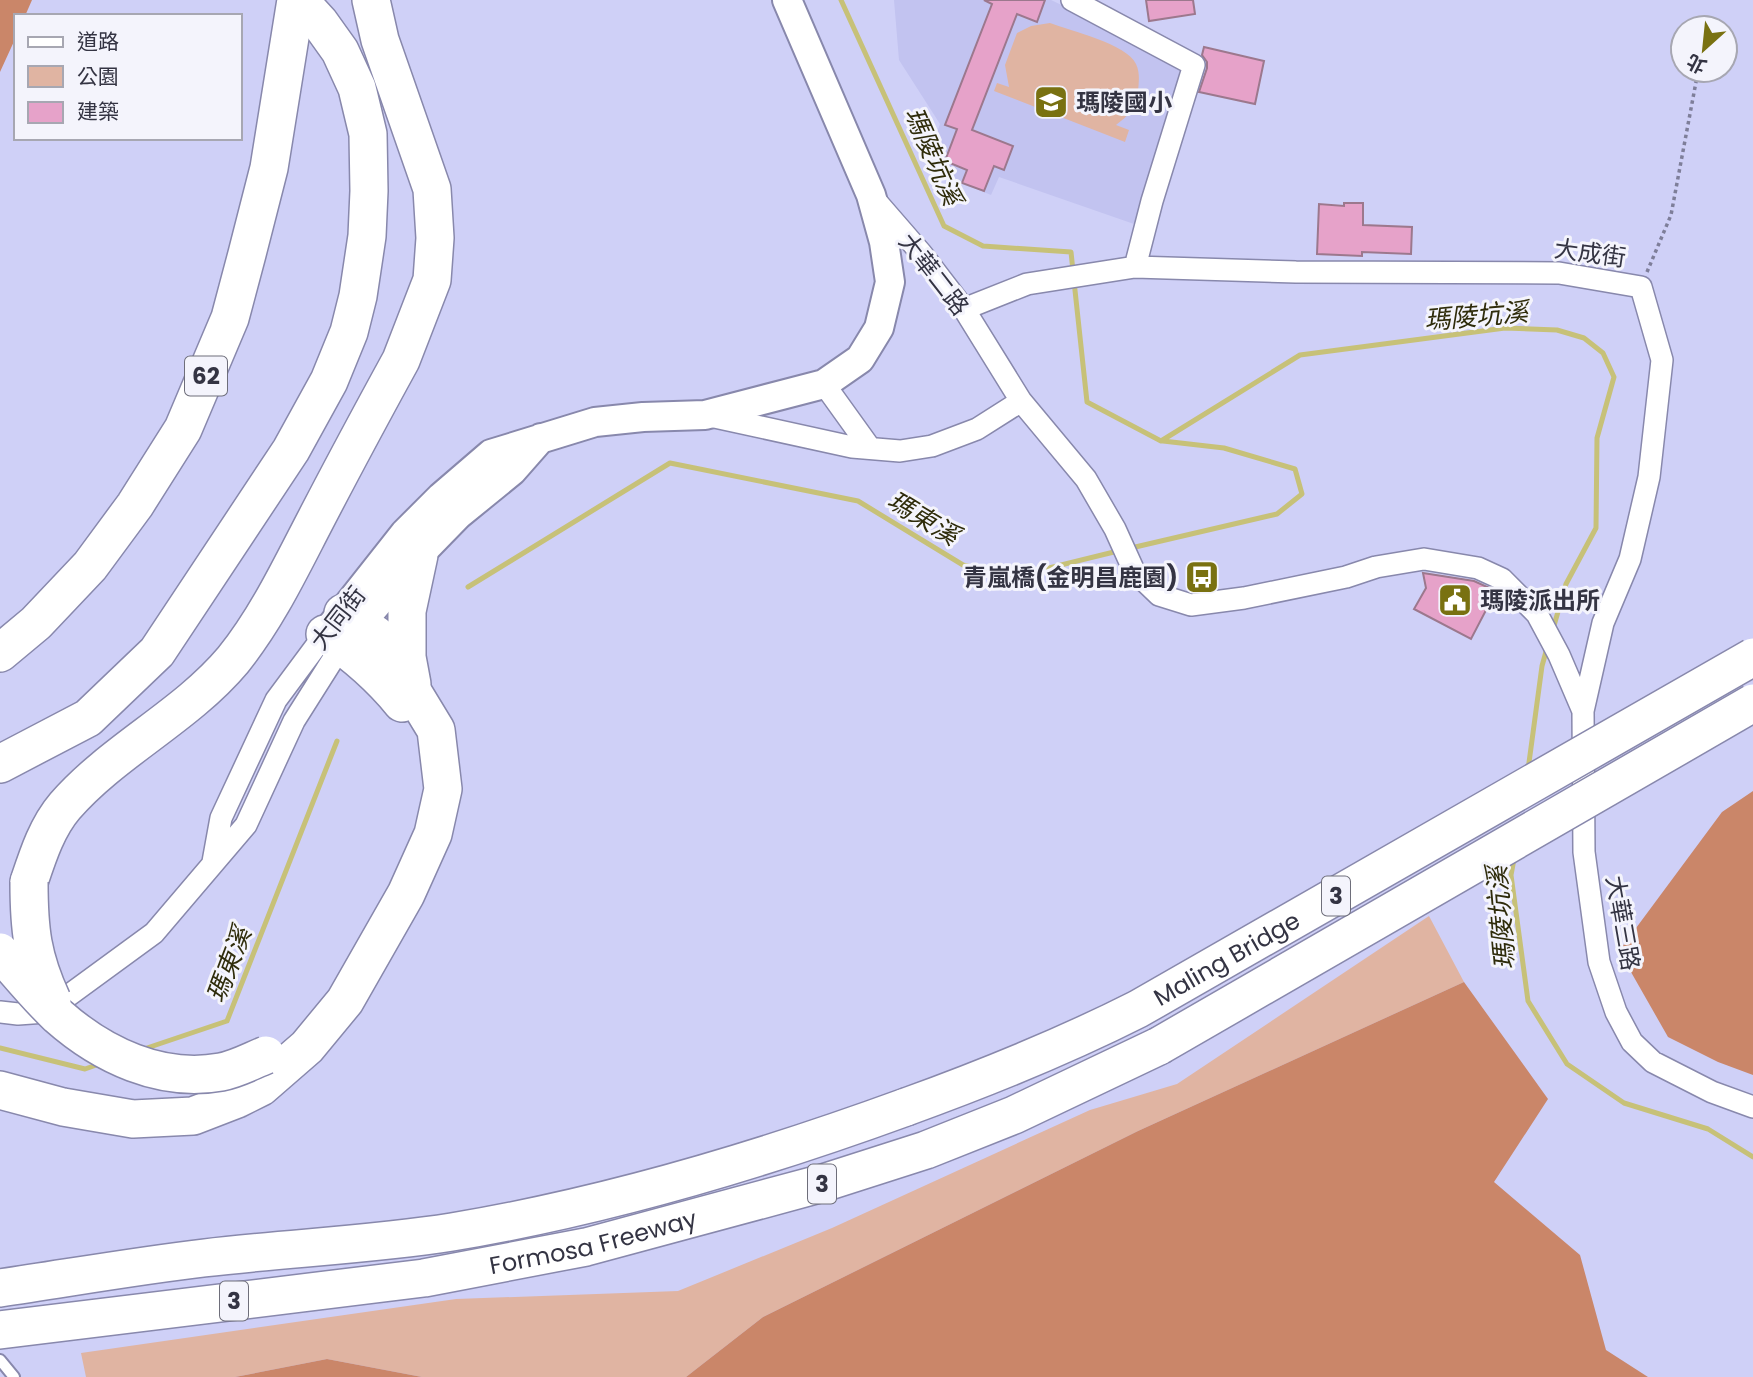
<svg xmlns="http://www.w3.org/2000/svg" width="1753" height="1377" viewBox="0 0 1753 1377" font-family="Poppins,'Noto Sans TC',sans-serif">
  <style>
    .built { fill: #c2c3f0 }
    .green { fill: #e0b4a2 }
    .forest { fill: #ca8669 }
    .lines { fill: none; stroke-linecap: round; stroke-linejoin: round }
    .stream { stroke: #c7c178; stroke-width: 5 }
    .building { fill: #e6a2c9; stroke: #9c788d; stroke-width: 2 }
    .lane-casing { stroke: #8888ac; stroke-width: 14 }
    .street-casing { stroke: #8888ac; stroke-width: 24 }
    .secondary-casing { stroke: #8888ac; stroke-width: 32 }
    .highway-casing { stroke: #8888ac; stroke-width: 40 }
    .path { stroke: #7e7e99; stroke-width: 3.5; stroke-dasharray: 3.5 3.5; stroke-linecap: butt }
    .lane { stroke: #fff; stroke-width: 10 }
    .street { stroke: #fff; stroke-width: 21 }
    .secondary { stroke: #fff; stroke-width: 28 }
    .highway { stroke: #fff; stroke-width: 37 }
    .highway-bridge-casing { stroke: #8888ac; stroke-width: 40; stroke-linecap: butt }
    .highway-bridge { stroke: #fff; stroke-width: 37 }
    .labels { text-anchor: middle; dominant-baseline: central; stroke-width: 6; stroke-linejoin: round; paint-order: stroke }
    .shield { fill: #f4f4fc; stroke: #6e6e7a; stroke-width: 2 }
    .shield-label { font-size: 23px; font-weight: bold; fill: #343443 }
    .poi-label { font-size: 24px; font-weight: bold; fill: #343443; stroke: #f4f4fc; text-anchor: start }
    .street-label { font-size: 24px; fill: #343443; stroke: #f4f4fc }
    .water-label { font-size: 26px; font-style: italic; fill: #2f2c0b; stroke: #f4f4fc }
  </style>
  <rect width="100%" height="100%" fill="#cfd0f7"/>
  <!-- built -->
  <path class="built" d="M 894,0 L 1051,0 L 1178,60 L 1184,81 L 1134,224 L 999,177 L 991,195 L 924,168 L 940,124 L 899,60 Z"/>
  <!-- green -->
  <path class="green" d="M 1050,23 C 1071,31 1127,44 1136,64 C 1140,72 1139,82 1138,91 C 1137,107 1128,116 1116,125 L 1129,130 L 1125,142 L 994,91 L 997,83 L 1009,87 L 1005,65 L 1017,33 L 1031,26 Z
    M 1429,916 L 1464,982 L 1138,1131 L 763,1317 L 686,1377 L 422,1377 L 327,1359 L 235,1377 L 86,1377 L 81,1353 L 456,1299 L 678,1291 L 832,1228 L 1090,1110 L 1177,1084 Z"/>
  <!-- forest -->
  <path class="forest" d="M 0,0 L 32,0 L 25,16 L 16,16 L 16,37 L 0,72 Z
    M 1753,791 L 1753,1075 L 1718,1062 L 1668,1037 L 1619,951 L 1722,812 Z
    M 1464,982 L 1548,1099 L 1494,1182 L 1580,1255 L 1606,1350 L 1648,1377 L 686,1377 L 763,1317 L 1138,1131 Z
    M 327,1359 L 422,1377 L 235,1377 Z"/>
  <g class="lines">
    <!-- stream -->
    <path class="stream" d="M 841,0 L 944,226 L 983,246 L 1071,252 L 1073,271
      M 1074,281 L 1087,402 L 1161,441 L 1300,355 L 1505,328 L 1557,330 L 1584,338 L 1603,353 L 1614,377 L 1597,438 L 1596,528 L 1566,584 L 1553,629
      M 1131,548 L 1277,514 L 1302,494 L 1295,469 L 1224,448 L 1163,441
      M 468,587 L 670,463 L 858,501 L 963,565 L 1012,577 L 1118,551
      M 1528,770 L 1542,666 L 1547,648
      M 1514,859 L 1511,875 L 1528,1001 L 1567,1064 L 1624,1103 L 1708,1129 L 1753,1157
      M 0,1048 L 85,1069 L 102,1063
      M 141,1050 L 227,1021 L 337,741"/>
  </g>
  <!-- building -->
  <path class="building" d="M 984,0 L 1045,0 L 1037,22 L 1017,14 L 972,130 L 1013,146 L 1004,170 L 994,166 L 984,191 L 962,183 L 967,170 L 945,161 L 957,129 L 945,125 L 992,4 Z
    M 1146,0 L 1193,0 L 1195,14 L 1149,21 Z
    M 1204,47 L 1264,61 L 1255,104 L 1199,92 L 1207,68 L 1207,62 L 1202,55 Z
    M 1344,203 L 1363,203 L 1363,225 L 1412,227 L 1411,254 L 1362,252 L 1362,256 L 1317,254 L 1319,204 L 1344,206 Z
    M 1423,573 L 1474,581 L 1496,591 L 1471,639 L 1414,609 L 1426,588 Z"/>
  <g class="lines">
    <!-- lane casing -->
    <g class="lane-casing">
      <path id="lane" d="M 0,1360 L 14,1377"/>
    </g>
    <!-- street casing -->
    <g class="street-casing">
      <path id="street" d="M 1072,0 L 1194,65 L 1152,201 L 1135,267 L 1296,272 L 1559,273 L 1641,287 L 1662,360 L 1649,477 L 1630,559 L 1603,623 L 1583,711 L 1584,852 L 1599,962 L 1616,1012 L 1632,1042 L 1653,1062 L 1712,1092 L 1753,1107
        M 875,200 L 921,253 L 964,309 L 1021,401 L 1086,479 L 1115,529 L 1134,571 L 1159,595 L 1191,605 L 1244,598 L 1346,577 L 1376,567 L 1424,559 L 1478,568 L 1502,579 L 1537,614 L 1559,655 L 1583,711
        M 964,309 L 1027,284 L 1135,267
        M 824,384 L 870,448
        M 710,416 L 852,447 L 900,451 L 932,446 L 977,429 L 1021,401
        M 213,862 L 221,818 L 276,700 L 325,634
        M 0,1012 L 18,1014 L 46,1012 L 154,933 L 246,825 L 294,721 L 342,645"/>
    </g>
    <!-- secondary casing -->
    <g class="secondary-casing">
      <path id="secondary" d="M 330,628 L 405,533 L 441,497 L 491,454 L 595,422 L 643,417 L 705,415 L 824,384 L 860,359 L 879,328 L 890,282 L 884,242 L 871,195 L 787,0
        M 348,638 L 419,555 L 458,515 L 512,471 L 541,438"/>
    </g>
    <!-- highway casing -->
    <g class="highway-casing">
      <g id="highway">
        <path d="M 325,634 C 353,653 380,676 402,703"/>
        <path d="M 0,653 L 36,623 L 90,566 L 135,505 L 183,429 L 230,318 L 247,254 L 269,168 L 296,0"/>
        <path d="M 412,684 L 407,657 L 407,611 L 419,555"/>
        <path d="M 0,764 L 88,718 L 157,652 L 291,450 L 329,381 L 349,332 L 358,296 L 367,236 L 369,191 L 368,134 L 357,88 L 340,51 L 320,23 L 299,0"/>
        <path d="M 29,882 C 38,855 47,827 65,806 C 114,750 185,717 233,660 C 267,618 291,567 316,519 C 344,465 372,413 401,360 L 432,280 L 435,238 L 432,189 L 380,40 L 371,0"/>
        <path d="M 0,1090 L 63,1107 L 133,1119 L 193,1116 L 237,1099 L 261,1087 L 307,1047 L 345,1001 L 406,894 L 433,834 L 443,789 L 436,730 L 391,656 L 376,635 L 343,613"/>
        <path d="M 0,1288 C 68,1278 136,1266 204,1258 C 287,1248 370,1245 452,1232 C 608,1206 758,1161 906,1107"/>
        <path id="s1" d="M 0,1330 L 424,1278 L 586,1247 L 823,1183 L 926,1150 L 1014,1115 L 1159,1046"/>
      </g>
    </g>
    <!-- path -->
    <path class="path" d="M 1684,27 L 1684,28
      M 1647,272 L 1671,215 L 1696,82 L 1694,70"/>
    <!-- lane -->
    <use href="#lane" class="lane"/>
    <!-- street -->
    <use href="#street" class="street"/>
    <!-- secondary -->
    <use href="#secondary" class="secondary"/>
    <!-- highway -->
    <use href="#highway" class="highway"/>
    <!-- highway-bridge casing -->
    <g class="highway-bridge-casing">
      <g id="highway-bridge">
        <path d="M 29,882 C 29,929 32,957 52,1000"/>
        <path d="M 0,952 C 19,974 37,996 58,1016 C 102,1055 161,1083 221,1072 C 237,1069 251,1061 266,1055"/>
        <path d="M 1159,1046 L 1753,703"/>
        <path id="s2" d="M 906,1107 C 986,1078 1063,1047 1138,1009 L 1753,657"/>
      </g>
    </g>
    <!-- highway-bridge -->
    <use href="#highway-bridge" class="highway-bridge"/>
  </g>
  <!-- icons -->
  <defs>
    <g id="school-square" transform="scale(1.75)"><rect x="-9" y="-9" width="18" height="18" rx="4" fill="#797111" stroke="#f4f4fc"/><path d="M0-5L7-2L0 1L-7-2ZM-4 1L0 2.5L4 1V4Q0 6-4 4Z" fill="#fff"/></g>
    <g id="bus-square" transform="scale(1.75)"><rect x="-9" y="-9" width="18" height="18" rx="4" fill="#797111" stroke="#f4f4fc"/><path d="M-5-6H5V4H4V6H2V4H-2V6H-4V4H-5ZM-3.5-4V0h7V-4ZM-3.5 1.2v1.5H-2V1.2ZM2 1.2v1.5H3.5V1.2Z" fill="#fff"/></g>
    <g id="civic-square" transform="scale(1.75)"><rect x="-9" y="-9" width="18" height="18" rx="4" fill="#797111" stroke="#f4f4fc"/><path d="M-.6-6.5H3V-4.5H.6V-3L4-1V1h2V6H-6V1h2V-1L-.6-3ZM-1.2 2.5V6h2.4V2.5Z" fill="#fff"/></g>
  </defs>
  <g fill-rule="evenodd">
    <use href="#school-square" x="1051" y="102"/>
    <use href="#bus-square" x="1202" y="577"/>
    <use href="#civic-square" x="1455" y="600"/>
  </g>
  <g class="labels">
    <!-- shield labels -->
    <g class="shield">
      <rect x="185" y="356.5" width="42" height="39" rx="5"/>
      <rect x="1322" y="876.5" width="28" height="39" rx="5"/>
      <rect x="808" y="1164.5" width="28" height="39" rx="5"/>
      <rect x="220" y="1281.5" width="28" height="39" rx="5"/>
    </g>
    <g class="shield-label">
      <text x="206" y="376">62</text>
      <text x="1336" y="896">3</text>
      <text x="822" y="1184">3</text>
      <text x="234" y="1301">3</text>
    </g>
    <!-- poi labels -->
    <g class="poi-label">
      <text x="1076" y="102">瑪陵國小</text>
      <text x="1178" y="577" text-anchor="end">青嵐橋(金明昌鹿園)</text>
      <text x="1480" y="600">瑪陵派出所</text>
    </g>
    <!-- street labels -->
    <g class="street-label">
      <text transform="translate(1590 253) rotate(8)">大成街</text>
      <text transform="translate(934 274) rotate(52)">大華二路</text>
      <text transform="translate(338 618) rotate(-52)">大同街</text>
      <text transform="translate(1623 923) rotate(80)">大華三路</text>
      <text stroke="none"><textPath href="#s2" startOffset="354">Maling Bridge</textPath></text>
      <text stroke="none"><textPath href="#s1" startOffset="600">Formosa Freeway</textPath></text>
    </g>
    <!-- water labels -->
    <g class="water-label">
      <text transform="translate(933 156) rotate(66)">瑪陵坑溪</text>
      <text transform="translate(1476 316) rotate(-5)">瑪陵坑溪</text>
      <text transform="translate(923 518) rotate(31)">瑪東溪</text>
      <text transform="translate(1501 918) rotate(-95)">瑪陵坑溪</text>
      <text transform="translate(229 965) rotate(-69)">瑪東溪</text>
    </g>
  </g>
  <!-- legend -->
  <rect x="14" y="14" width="228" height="126" fill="#f4f4fc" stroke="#a7a7b2" stroke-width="2"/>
  <rect x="28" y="37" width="35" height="10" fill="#ffffff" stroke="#a7a7b2" stroke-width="2"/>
  <text x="77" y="49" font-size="21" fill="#343443">道路</text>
  <rect x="28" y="66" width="35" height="21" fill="#e0b4a2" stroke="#a7a7b2" stroke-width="2"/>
  <text x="77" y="84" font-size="21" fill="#343443">公園</text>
  <rect x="28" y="102" width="35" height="21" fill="#e6a2c9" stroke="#a7a7b2" stroke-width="2"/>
  <text x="77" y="119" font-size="21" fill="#343443">建築</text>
  <!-- north arrow -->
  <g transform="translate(1704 49) rotate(207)"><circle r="33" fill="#f4f4fc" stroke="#a7a7b2" stroke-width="2"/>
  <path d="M0-5L12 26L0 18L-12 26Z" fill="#797111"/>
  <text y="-10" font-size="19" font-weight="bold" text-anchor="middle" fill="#343443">北</text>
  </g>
</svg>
